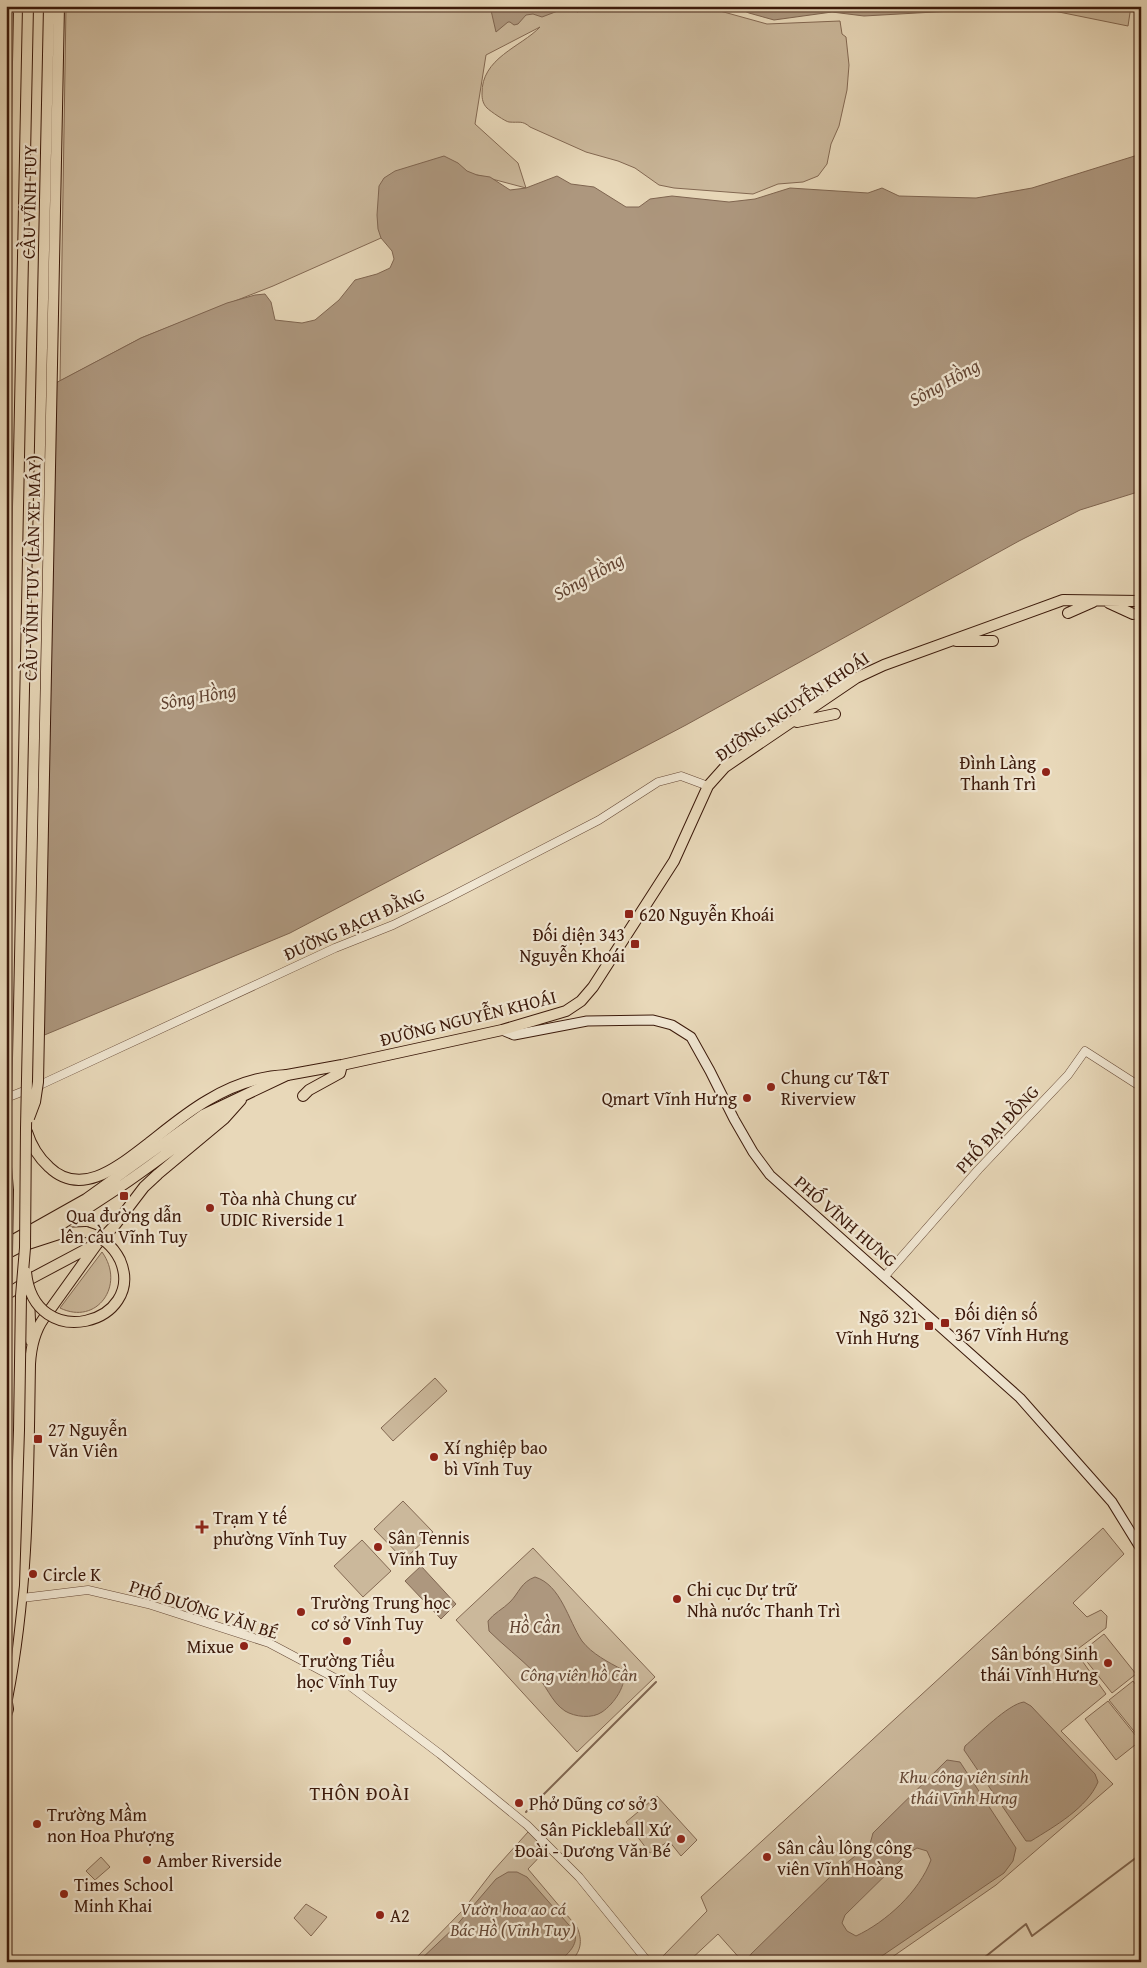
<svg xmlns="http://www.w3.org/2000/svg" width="1147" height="1968" viewBox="0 0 1147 1968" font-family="'Gentium Book Plus',serif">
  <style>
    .green { fill: #cbb89b; stroke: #836852 }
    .water { fill: #ad977e; stroke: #7f6550; fill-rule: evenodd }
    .pier { fill: #e8d8b9 }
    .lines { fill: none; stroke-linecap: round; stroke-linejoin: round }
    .stream { stroke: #7f6550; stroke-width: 2 }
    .tertiary-casing { stroke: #664936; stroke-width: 9 }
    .secondary-casing { stroke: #3b190a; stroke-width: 11 }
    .primary-casing { stroke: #3b190a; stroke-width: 12 }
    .trunk-casing { stroke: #3b190a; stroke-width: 12 }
    .tertiary { stroke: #f0e6d2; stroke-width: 8 }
    .secondary { stroke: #f0e6d2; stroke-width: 9 }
    .primary { stroke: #e8d8b9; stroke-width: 10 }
    .trunk { stroke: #e8d8b9; stroke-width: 10 }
    .trunk-bridge-casing { stroke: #3b190a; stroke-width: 12; stroke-linecap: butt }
    .trunk-bridge { stroke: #e8d8b9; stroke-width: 10 }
    .poi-dot { fill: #8f2418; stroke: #f0e6d2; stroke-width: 2 }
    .labels { text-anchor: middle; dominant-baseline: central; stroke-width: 4.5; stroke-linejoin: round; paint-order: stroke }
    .street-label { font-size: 18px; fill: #3b190a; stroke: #f0e6d2 }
    .poi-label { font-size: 18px; fill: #3b190a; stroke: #f0e6d2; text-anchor: start }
    .park-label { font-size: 18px; font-style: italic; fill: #664936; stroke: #f0e6d2 }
    .water-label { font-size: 19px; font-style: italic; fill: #634533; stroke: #f0e6d2 }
    .neighbourhood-label { font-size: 19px; letter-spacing: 1px; fill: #3b190a; stroke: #f0e6d2 }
  </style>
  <rect width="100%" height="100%" fill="#e8d8b9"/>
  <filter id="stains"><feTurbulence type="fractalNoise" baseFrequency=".004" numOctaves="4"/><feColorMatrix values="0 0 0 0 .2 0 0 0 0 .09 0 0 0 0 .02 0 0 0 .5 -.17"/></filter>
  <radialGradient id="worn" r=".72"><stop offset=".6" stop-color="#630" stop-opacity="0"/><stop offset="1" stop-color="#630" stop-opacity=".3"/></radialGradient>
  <!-- green -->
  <path class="green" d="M 66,6 L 577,6 L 577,12 L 589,8 L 618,6 L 702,6 L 767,24 L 840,21 L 842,34 L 846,37 L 849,65 L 847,90 L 839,126 L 831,144 L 827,164 L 818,176 L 803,182 L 778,184 L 753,194 L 674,188 L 659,185 L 635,168 L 618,161 L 586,152 L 530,127 C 522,120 519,123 509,122 C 506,122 490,111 487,108 C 483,104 482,99 482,94 C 481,58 521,47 540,27 L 486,55 L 475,124 L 518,163 L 526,188 L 477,175 L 431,188 L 381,238 L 273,286 L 141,338 L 60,381 Z
    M 1038,6 L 1131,6 L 1128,26 L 1049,10 L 1022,11 L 1022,10 Z
    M 102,1252 C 126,1285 97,1326 60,1308 Z
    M 435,1378 L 447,1391 L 393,1441 L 381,1428 Z
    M 403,1501 L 433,1532 L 404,1560 L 374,1529 Z
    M 1103,1528 L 1124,1554 L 1073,1603 L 1087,1617 L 1101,1610 L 1107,1616 L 1106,1628 L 1075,1651 L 1106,1694 L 1061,1731 L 1113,1784 L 996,1885 L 885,1962 L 743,1962 L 718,1934 L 688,1962 L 665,1962 L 662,1957 L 707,1911 L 701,1897 Z
    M 362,1540 L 391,1571 L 363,1597 L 334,1566 Z
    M 533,1548 L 655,1677 L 577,1752 L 456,1620 Z
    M 1104,1634 L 1136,1674 L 1112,1693 L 1080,1653 Z
    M 1133,1681 L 1141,1692 L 1141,1740 L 1109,1700 Z
    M 1108,1701 L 1140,1741 L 1116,1760 L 1085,1719 Z
    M 657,1796 L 697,1840 L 681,1856 L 669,1841 L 650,1853 L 626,1822 Z
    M 528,1832 L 547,1849 L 528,1869 L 577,1927 C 583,1941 581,1952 570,1962 L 412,1962 L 463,1910 L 493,1871 Z
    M 101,1857 L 110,1867 L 95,1880 L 86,1871 Z
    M 306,1904 L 327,1917 L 311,1936 L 294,1918 Z"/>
  <!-- water -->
  <path class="water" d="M 490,6 L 502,6 L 506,11 L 518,11 L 526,6 L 579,6 L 563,9 L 542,17 L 533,14 L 526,15 L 518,24 L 514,25 L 510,22 L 508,22 L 496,32 Z
    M 733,6 L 1038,6 L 1022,10 L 987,9 L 864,16 L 832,12 L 774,20 L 749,13 Z
    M 1141,154 L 1141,491 L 1080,510 L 1019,541 L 686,725 L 290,933 L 6,1051 L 6,378 L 31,396 L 141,338 L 227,303 L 255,295 L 265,294 L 271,302 L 275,320 L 302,323 L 315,320 L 339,300 L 355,280 L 377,274 L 390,268 L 394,259 L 392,251 L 381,238 L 378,229 L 377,215 L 379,186 L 384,178 L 395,171 L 444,156 L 458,163 L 467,171 L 477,175 L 490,177 L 510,190 L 526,188 L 557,176 L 571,184 L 594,187 L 626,207 L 639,207 L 650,199 L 672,196 L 729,202 L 755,199 L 790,188 L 868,193 L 882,188 L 899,196 L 976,198 L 1032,188 Z
    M 421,1566 L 456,1604 L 441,1619 L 405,1581 Z
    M 535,1577 C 561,1585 568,1620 582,1641 C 592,1654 608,1662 623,1670 C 628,1684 614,1704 602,1712 C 592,1719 575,1717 565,1711 C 551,1702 546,1684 534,1672 C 520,1658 503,1645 489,1631 L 488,1621 C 494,1613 503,1609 510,1602 C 519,1593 521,1582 535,1577 Z
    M 1024,1702 L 1031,1706 L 1095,1774 L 1098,1782 C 1087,1808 1055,1826 1031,1841 L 1026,1841 L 964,1750 L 965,1746 C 978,1735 1008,1704 1024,1702 Z
    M 947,1760 L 960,1762 L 1016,1848 L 1013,1861 L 1004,1873 L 873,1962 L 746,1962 L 751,1954 L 834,1873 L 870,1844 L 873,1833 ZM 917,1848 L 927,1851 L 931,1860 C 919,1892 886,1922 856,1936 L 847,1931 L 842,1923 L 845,1915 L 907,1854 Z
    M 508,1872 L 517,1872 L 527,1877 L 575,1932 C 578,1946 568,1953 559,1962 L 418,1962 L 455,1927 L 496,1879 Z"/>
  <!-- pier -->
  <path class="pier" d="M 11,378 L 31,394 L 53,382 L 41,1039 L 6,1054 L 6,616 Z"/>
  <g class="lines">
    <!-- stream -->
    <path class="stream" d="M 526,1812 L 656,1682
      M 986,1962 L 985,1957 L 1026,1924 L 1032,1936 L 1141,1854"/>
    <!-- tertiary casing -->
    <g class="tertiary-casing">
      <path id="tertiary" d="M 6,1098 L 42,1084 L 335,948 L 393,925 L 446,899 L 599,820 L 658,782 L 681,776 L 708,786
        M 885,1276 L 978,1170 L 1068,1075 L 1085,1051 L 1141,1087
        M 22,1598 L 88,1590 L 148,1604 L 269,1643 L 350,1686 L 440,1754 L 527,1825 L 579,1877 L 648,1962"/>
    </g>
    <!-- secondary casing -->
    <g class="secondary-casing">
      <path id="secondary" d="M 502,1030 L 514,1035 L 587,1021 L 653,1020 L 672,1025 L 691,1037 L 710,1071 L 734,1119 L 753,1152 L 770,1175 L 1020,1398 L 1112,1502 L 1141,1549"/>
    </g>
    <!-- primary casing -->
    <g class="primary-casing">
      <path id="primary" d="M 1109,603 L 1133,614
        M 1068,613 L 1093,602
        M 956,641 L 993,641
        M 797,722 L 835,714
        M 303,1096 L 309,1090 L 340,1073 L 342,1065
        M 6,1244 L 86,1199 L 203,1115 L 287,1075 L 342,1065 L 502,1030 L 566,1011 L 581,1001 L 593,987 L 674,861 L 708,786 L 725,767 L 856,678 L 884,665 L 1063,600 L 1141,601
        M 6,1254 C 87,1214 152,1166 222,1111
        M 23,1290 L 29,1299 L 31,1341
        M 6,1295 L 32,1278 L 96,1244
        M 6,1486 L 25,1483
        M 6,1502 L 23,1505
        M 6,1697 L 8,1709 L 6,1715
        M 7,1699 C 29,1588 28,1476 30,1364 C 31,1347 34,1332 44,1318 L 97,1244 L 115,1225 L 144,1187 L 158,1174 L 224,1119 L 241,1100"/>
    </g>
    <!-- trunk casing -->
    <g class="trunk-casing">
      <path id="trunk" d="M 6,735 L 19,6
        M 27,1132 C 31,1145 38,1157 49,1167 C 82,1199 121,1164 149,1143 C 168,1128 187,1112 208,1100 C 233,1085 258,1076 287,1075
        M 25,1245 L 62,1233 L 86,1232"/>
    </g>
    <!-- tertiary -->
    <use href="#tertiary" class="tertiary"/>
    <!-- secondary -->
    <use href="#secondary" class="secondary"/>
    <!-- primary -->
    <use href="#primary" class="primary"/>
    <!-- trunk -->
    <use href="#trunk" class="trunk"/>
    <!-- trunk-bridge casing -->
    <g class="trunk-bridge-casing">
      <path id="trunk-bridge" d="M 6,1108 L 28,6
        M 29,1118 L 35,1102 L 38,1082 L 59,6
        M 6,1167 L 8,1190 L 6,1317
        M 26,1272 C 34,1355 147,1323 120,1260 C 113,1246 101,1236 86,1232
        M 6,1657 L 14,1585 L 19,1430 L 21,1296 L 25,1248 L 26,1128 L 49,6"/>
    </g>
    <!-- trunk-bridge -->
    <use href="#trunk-bridge" class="trunk-bridge"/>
  </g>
  <!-- markers -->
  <g class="poi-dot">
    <circle cx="1046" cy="772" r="5"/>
    <rect x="624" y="909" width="10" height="10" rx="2.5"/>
    <rect x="630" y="939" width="10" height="10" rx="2.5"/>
    <circle cx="771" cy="1087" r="5"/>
    <circle cx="747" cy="1098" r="5"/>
    <rect x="119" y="1191" width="10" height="10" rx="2.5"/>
    <circle cx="210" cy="1208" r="5"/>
    <rect x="940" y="1318" width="10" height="10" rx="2.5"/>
    <rect x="924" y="1321" width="10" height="10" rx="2.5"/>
    <rect x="33" y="1434" width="10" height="10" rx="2.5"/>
    <circle cx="434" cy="1457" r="5"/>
    <path d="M199.5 1519.5h5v5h5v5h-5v5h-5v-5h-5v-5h5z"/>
    <circle cx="378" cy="1547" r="5"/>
    <circle cx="33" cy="1574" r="5"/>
    <circle cx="677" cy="1599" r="5"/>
    <circle cx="301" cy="1612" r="5"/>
    <circle cx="347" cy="1641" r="5"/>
    <circle cx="244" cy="1646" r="5"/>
    <circle cx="1108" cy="1663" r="5"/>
    <circle cx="519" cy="1803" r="5"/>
    <circle cx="37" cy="1824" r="5"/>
    <circle cx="681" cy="1839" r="5"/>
    <circle cx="767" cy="1857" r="5"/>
    <circle cx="147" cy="1860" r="5"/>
    <circle cx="64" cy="1894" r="5"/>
    <circle cx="380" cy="1915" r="5"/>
  </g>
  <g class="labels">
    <!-- street labels -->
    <g class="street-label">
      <text transform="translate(29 202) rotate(-89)">CẦU VĨNH TUY</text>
      <text transform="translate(32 568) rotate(-89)">CẦU VĨNH TUY (LÀN XE MÁY)</text>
      <text transform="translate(792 706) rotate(-34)">ĐƯỜNG NGUYỄN KHOÁI</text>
      <text transform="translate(354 924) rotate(-24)">ĐƯỜNG BẠCH ĐẰNG</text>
      <text transform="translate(468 1018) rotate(-14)">ĐƯỜNG NGUYỄN KHOÁI</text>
      <text transform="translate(997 1129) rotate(-47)">PHỐ ĐẠI ĐỒNG</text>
      <text transform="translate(846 1221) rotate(41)">PHỐ VĨNH HƯNG</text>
      <text transform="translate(204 1609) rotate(18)">PHỐ DƯƠNG VĂN BÉ</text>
    </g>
    <!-- poi labels -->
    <g class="poi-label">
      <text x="1036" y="762" text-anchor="end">Đình Làng<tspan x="1036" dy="21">Thanh Trì</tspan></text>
      <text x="639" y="914">620 Nguyễn Khoái</text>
      <text x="625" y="934" text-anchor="end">Đối diện 343<tspan x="625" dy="21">Nguyễn Khoái</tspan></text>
      <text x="781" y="1077">Chung cư T&amp;T<tspan x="781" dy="21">Riverview</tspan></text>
      <text x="737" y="1098" text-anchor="end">Qmart Vĩnh Hưng</text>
      <text x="220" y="1198">Tòa nhà Chung cư<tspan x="220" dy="21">UDIC Riverside 1</tspan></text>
      <text x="124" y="1215" text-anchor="middle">Qua đường dẫn<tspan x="124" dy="21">lên cầu Vĩnh Tuy</tspan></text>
      <text x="955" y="1313">Đối diện số<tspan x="955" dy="21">367 Vĩnh Hưng</tspan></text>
      <text x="919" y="1316" text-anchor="end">Ngõ 321<tspan x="919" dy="21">Vĩnh Hưng</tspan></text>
      <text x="48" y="1429">27 Nguyễn<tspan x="48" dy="21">Văn Viên</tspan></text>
      <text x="444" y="1447">Xí nghiệp bao<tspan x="444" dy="21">bì Vĩnh Tuy</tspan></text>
      <text x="213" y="1517">Trạm Y tế<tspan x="213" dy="21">phường Vĩnh Tuy</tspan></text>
      <text x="388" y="1537">Sân Tennis<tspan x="388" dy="21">Vĩnh Tuy</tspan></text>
      <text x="43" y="1574">Circle K</text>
      <text x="687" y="1589">Chi cục Dự trữ<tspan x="687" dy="21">Nhà nước Thanh Trì</tspan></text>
      <text x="311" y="1602">Trường Trung học<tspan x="311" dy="21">cơ sở Vĩnh Tuy</tspan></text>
      <text x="234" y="1646" text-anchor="end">Mixue</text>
      <text x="1098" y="1653" text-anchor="end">Sân bóng Sinh<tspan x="1098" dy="21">thái Vĩnh Hưng</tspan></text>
      <text x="347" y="1660" text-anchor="middle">Trường Tiểu<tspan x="347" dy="21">học Vĩnh Tuy</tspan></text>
      <text x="529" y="1803">Phở Dũng cơ sở 3</text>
      <text x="47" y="1814">Trường Mầm<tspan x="47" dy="21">non Hoa Phượng</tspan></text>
      <text x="671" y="1829" text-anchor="end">Sân Pickleball Xứ<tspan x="671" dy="21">Đoài - Dương Văn Bé</tspan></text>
      <text x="777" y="1847">Sân cầu lông công<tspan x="777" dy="21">viên Vĩnh Hoàng</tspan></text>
      <text x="157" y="1860">Amber Riverside</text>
      <text x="74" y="1884">Times School<tspan x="74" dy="21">Minh Khai</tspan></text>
      <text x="390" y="1915">A2</text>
    </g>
    <!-- park labels -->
    <g class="park-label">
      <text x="579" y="1674">Công viên hồ Cần</text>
      <text x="964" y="1776">Khu công viên sinh<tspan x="964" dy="21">thái Vĩnh Hưng</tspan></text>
      <text x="513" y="1908">Vườn hoa ao cá<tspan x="513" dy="21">Bác Hồ (Vĩnh Tuy)</tspan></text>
    </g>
    <!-- water labels -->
    <g class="water-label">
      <text transform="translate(944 382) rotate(-29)">Sông Hồng</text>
      <text transform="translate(588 576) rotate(-29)">Sông Hồng</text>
      <text transform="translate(198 696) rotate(-10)">Sông Hồng</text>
      <text x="535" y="1626">Hồ Cần</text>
    </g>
    <!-- neighbourhood labels -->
    <g class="neighbourhood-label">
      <text x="360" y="1793">THÔN ĐOÀI</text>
    </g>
  </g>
  <!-- margin -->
  <rect width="1147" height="1968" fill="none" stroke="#e8d8b9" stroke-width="25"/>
  <rect x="8" y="8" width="1132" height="1953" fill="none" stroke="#3b190a" stroke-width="2.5"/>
  <rect x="12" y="12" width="1122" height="1943" fill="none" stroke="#3b190a"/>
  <rect width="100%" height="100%" filter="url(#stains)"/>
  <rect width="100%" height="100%" fill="url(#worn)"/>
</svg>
